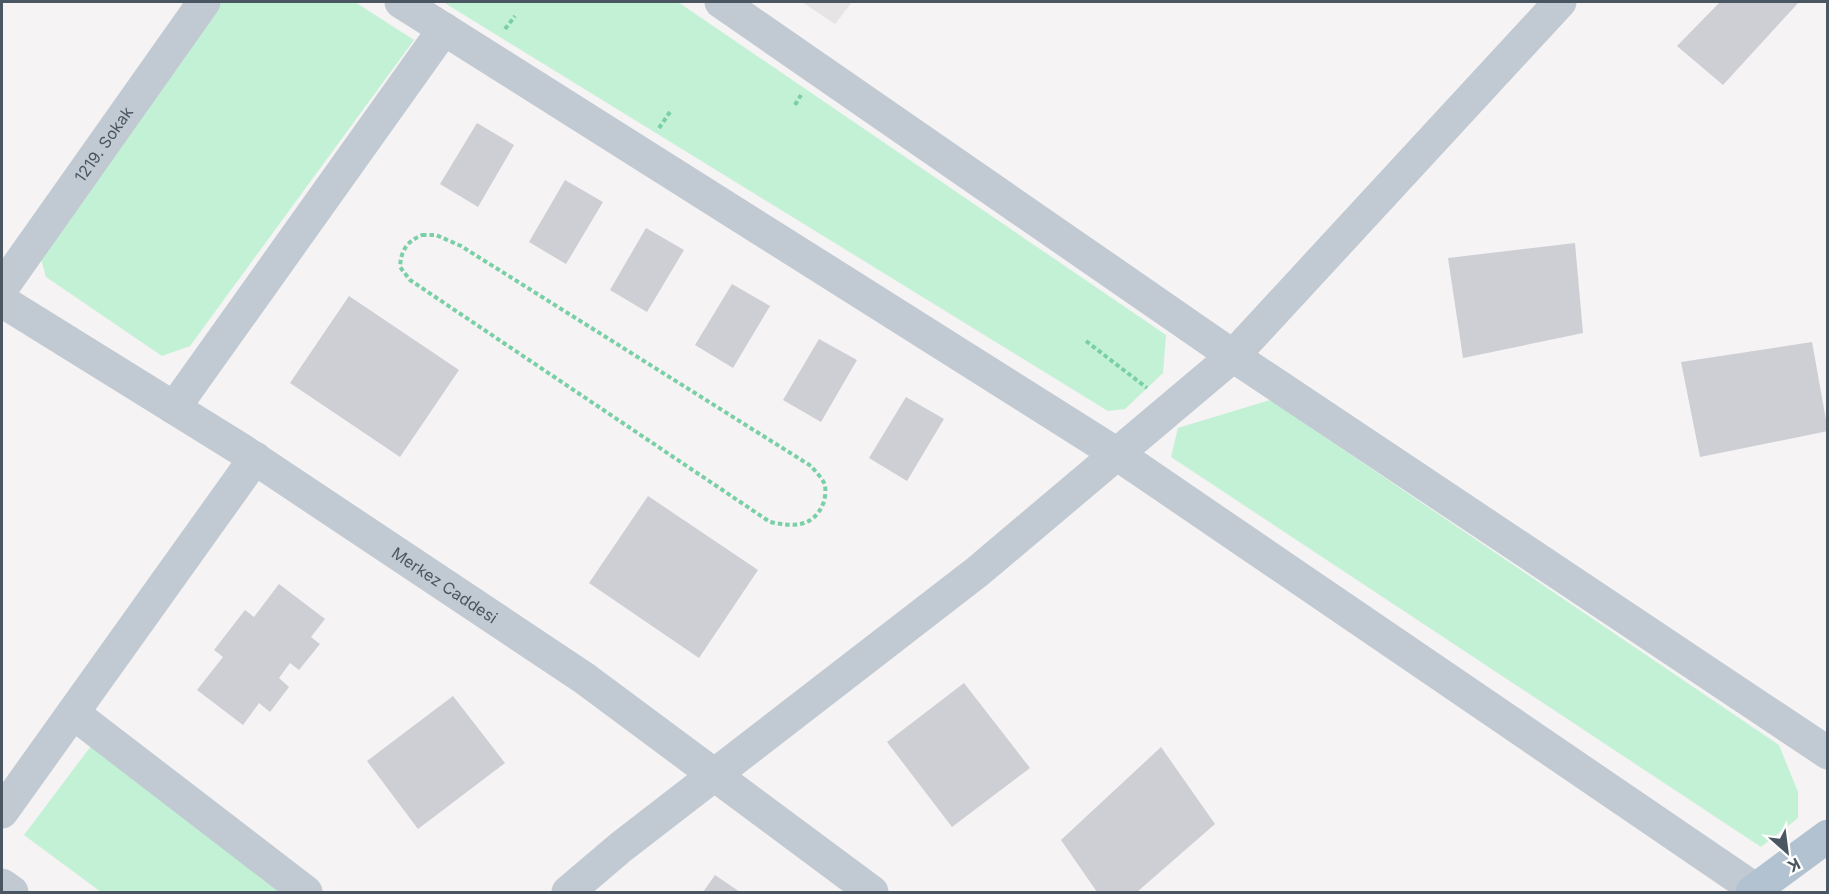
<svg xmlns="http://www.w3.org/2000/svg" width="1829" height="894" viewBox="0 0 1829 894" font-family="Inter,sans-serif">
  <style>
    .education { fill: #e6e4e5 }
    .green { fill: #c3f1d5 }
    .building { fill: #cdcfd5 }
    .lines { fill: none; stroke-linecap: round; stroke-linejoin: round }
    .path { stroke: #7ad0a6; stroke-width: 4; stroke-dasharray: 4.5 3; stroke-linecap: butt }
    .minor { stroke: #c1cad2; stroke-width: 33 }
    .primary { stroke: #b3c2d1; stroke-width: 33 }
    .labels { text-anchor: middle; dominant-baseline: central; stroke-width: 4.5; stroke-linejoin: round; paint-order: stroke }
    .street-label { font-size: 16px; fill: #4a5661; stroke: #fff }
  </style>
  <rect width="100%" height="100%" fill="#f5f3f3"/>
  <!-- education -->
  <path class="education" d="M 802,2 L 852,2 L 835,24 Z"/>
  <!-- green -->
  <path class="green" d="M 222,2 L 355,2 L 414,40 L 190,346 L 162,356 L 46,277 L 40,255 Z
    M 443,2 L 678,2 L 1166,335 L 1163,373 L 1125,409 L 1108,411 Z
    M 1270,400 L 1779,745 L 1798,792 L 1798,818 L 1761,847 L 1171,457 L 1178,428 Z
    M 91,746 L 282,892 L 101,892 L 24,835 Z"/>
  <!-- building -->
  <path class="building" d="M 1720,2 L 1799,2 L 1723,85 L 1677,46 Z
    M 477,123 L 514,145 L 478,207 L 440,184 Z
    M 565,180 L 603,202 L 566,264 L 529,242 Z
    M 646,228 L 684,250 L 647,312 L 610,290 Z
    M 1575,243 L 1583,333 L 1463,358 L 1448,258 Z
    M 732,284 L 770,306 L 733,368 L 695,345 Z
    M 349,296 L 459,370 L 400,457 L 290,383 Z
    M 819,339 L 857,360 L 821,422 L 783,400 Z
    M 1812,342 L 1828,431 L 1700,457 L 1681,362 Z
    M 906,397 L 944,419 L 907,481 L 869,458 Z
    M 648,496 L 758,570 L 699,658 L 589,583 Z
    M 279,584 L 325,619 L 311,637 L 320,644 L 299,670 L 290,663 L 279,678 L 289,687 L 270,712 L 259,703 L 243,725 L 197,690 L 223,657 L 214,650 L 245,610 L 254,617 Z
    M 964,683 L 1030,768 L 952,827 L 887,742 Z
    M 453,696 L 505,763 L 418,829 L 367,761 Z
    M 1161,747 L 1215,824 L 1137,892 L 1097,892 L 1061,840 Z
    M 715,875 L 740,892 L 703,892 Z"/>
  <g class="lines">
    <!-- path -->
    <path class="path" d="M 505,29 L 515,16
      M 795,105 L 801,95
      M 659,128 L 670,112
      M 422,235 L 436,235 L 461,246 L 811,466 C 815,471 823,479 825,485 C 826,491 825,500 823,504 C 813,528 792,527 770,522 L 410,280 L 400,267 C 401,251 406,242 422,235 Z
      M 1086,341 L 1147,388"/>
    <!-- minor -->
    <g class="minor">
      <path d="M 401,2 L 1117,454 L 1756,890"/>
      <path d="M 721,2 L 1233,356 L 1828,753"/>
      <path id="s1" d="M 2,288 L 204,2"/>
      <path id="s2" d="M 2,301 L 242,450 L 584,678 L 872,892"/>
      <path d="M 174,408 L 444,29"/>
      <path d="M 73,713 L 306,892"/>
      <path d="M 2,812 L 255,458"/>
      <path d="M 2,885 L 12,892"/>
      <path d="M 568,892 L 621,847 L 977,572 L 1233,356 L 1560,2"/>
    </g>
    <!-- primary -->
    <path class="primary" d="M 1752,892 L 1828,836"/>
  </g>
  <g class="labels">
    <!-- street labels -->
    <g class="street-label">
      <text stroke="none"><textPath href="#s1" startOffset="176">1219. Sokak</textPath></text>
      <text stroke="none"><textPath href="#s2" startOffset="526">Merkez Caddesi</textPath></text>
    </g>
  </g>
  <!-- border -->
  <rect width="1829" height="894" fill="none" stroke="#4a5661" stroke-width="6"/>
  <!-- north arrow -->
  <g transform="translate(1787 852) rotate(152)" stroke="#ffffff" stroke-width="4.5" paint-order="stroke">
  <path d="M0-4.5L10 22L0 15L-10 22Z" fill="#4a5661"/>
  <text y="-9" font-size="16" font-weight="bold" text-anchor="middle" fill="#4a5661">K</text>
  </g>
</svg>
